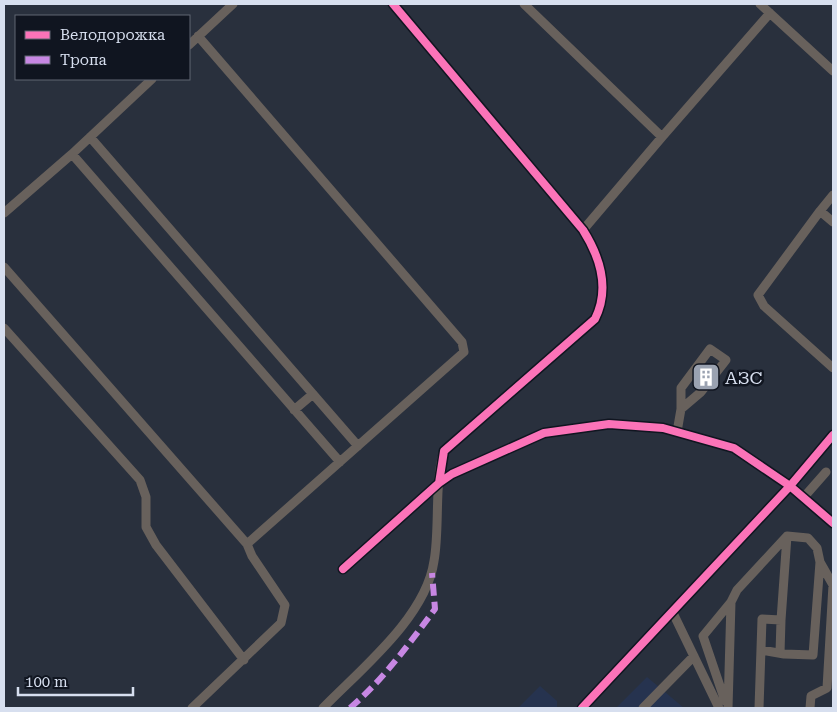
<svg xmlns="http://www.w3.org/2000/svg" width="837" height="712" viewBox="0 0 837 712" font-family="'Roboto Serif',serif">
  <style>
    .built { fill: #26334f }
    .lines { fill: none; stroke-linecap: round; stroke-linejoin: round }
    .minor { stroke: #68615c; stroke-width: 9 }
    .quiet { stroke: #c787e3; stroke-width: 6; stroke-dasharray: 12 6; stroke-linecap: butt }
    .cycleway-casing { stroke: #101520; stroke-width: 11 }
    .cycleway { stroke: #fb73b8; stroke-width: 8 }
    .labels { text-anchor: middle; dominant-baseline: central; stroke-width: 5; stroke-linejoin: round; paint-order: stroke }
    .poi-label { font-size: 18px; fill: #d7dfef; stroke: #101520; text-anchor: start }
  </style>
  <rect width="100%" height="100%" fill="#29303d"/>
  <!-- built -->
  <path class="built" d="M 647,677 L 684,708 L 616,708 Z
    M 540,686 L 557,701 L 557,708 L 518,708 Z"/>
  <g class="lines">
    <!-- minor -->
    <path class="minor" d="M 524,4 L 662,137 L 770,13
      M 760,4 L 833,71
      M 189,45 L 233,4
      M 90,137 L 358,446
      M 72,154 L 340,462
      M 833,195 L 820,211 L 758,295 L 764,306 L 833,368
      M 820,211 L 833,222
      M 4,213 L 72,154 L 152,79
      M 583,230 L 662,137
      M 4,267 L 247,544 L 464,352 L 462,342 L 198,36
      M 4,328 L 140,480 L 146,497 L 146,527 L 156,545 L 244,660
      M 294,410 L 313,394
      M 677,432 L 681,409 L 701,392 L 726,360 L 710,349 L 681,388 L 681,409
      M 804,497 L 826,472
      M 343,569 L 439,483 L 452,474 L 544,433 L 609,424 L 663,428 L 734,448 L 790,486 L 833,523
      M 673,613 L 719,708
      M 780,653 L 781,620
      M 725,701 L 703,636 L 731,602
      M 192,708 L 281,623 L 285,605 L 252,556 L 247,544
      M 323,708 C 361,669 426,617 434,561 C 440,529 434,481 444,451 L 595,319 C 610,289 600,257 583,230 L 393,4
      M 582,708 L 790,486 L 833,435
      M 643,708 L 694,656
      M 728,708 L 731,602 L 737,590 L 787,536
      M 759,708 L 762,619 L 781,620 L 787,536 L 808,538 L 817,548 L 820,562 L 813,655 L 784,654 L 761,650
      M 810,708 L 811,696 L 827,688 L 833,585 L 820,562"/>
    <!-- quiet -->
    <path class="quiet" d="M 350,708 C 383,680 409,644 435,609 L 432,573"/>
    <!-- cycleway casing -->
    <g class="cycleway-casing">
      <path id="cycleway" d="M 393,4 L 583,230 C 600,257 610,289 595,319 L 444,451 L 439,483
        M 343,569 L 439,483 L 452,474 L 544,433 L 609,424 L 663,428 L 734,448 L 790,486 L 833,523
        M 582,708 L 790,486 L 833,435"/>
    </g>
    <!-- cycleway -->
    <use href="#cycleway" class="cycleway"/>
  </g>
  <!-- icons -->
  <defs>
    <g id="building-square" transform="scale(1.4375)"><rect x="-9" y="-9" width="18" height="18" rx="4" fill="#9aa2b1" stroke="#101520"/><path d="M-4-6H4V6H1V3H-1V6H-4ZM-2.5-4.3h1.7v1.8h-1.7ZM.8-4.3h1.7v1.8H.8ZM-2.5-1h1.7V.8h-1.7ZM.8-1h1.7V.8H.8Z" fill="#fff"/></g>
  </defs>
  <g fill-rule="evenodd">
    <use href="#building-square" x="706" y="377"/>
  </g>
  <g class="labels">
    <!-- poi labels -->
    <g class="poi-label">
      <text x="725" y="377">АЗС</text>
    </g>
  </g>
  <!-- border -->
  <rect width="837" height="712" fill="none" stroke="#d7dfef" stroke-width="10"/>
  <!-- legend -->
  <rect x="15" y="15" width="175" height="65" fill="#101520" stroke="#606673"/>
  <rect x="25" y="31" width="25" height="8" fill="#fb73b8" stroke="#606673"/>
  <text x="60" y="40" font-size="15" fill="#d7dfef">Велодорожка</text>
  <rect x="25" y="56" width="25" height="8" fill="#c787e3" stroke="#606673"/>
  <text x="60" y="65" font-size="15" fill="#d7dfef">Тропа</text>
  <!-- scale -->
  <path d="M18 687v8h115v-8" fill="none" stroke="#d7dfef" stroke-width="2.5"/>
  <text x="25" y="687" font-size="15" fill="#d7dfef" stroke="#101520" stroke-width="4" paint-order="stroke">100 m</text>
</svg>
